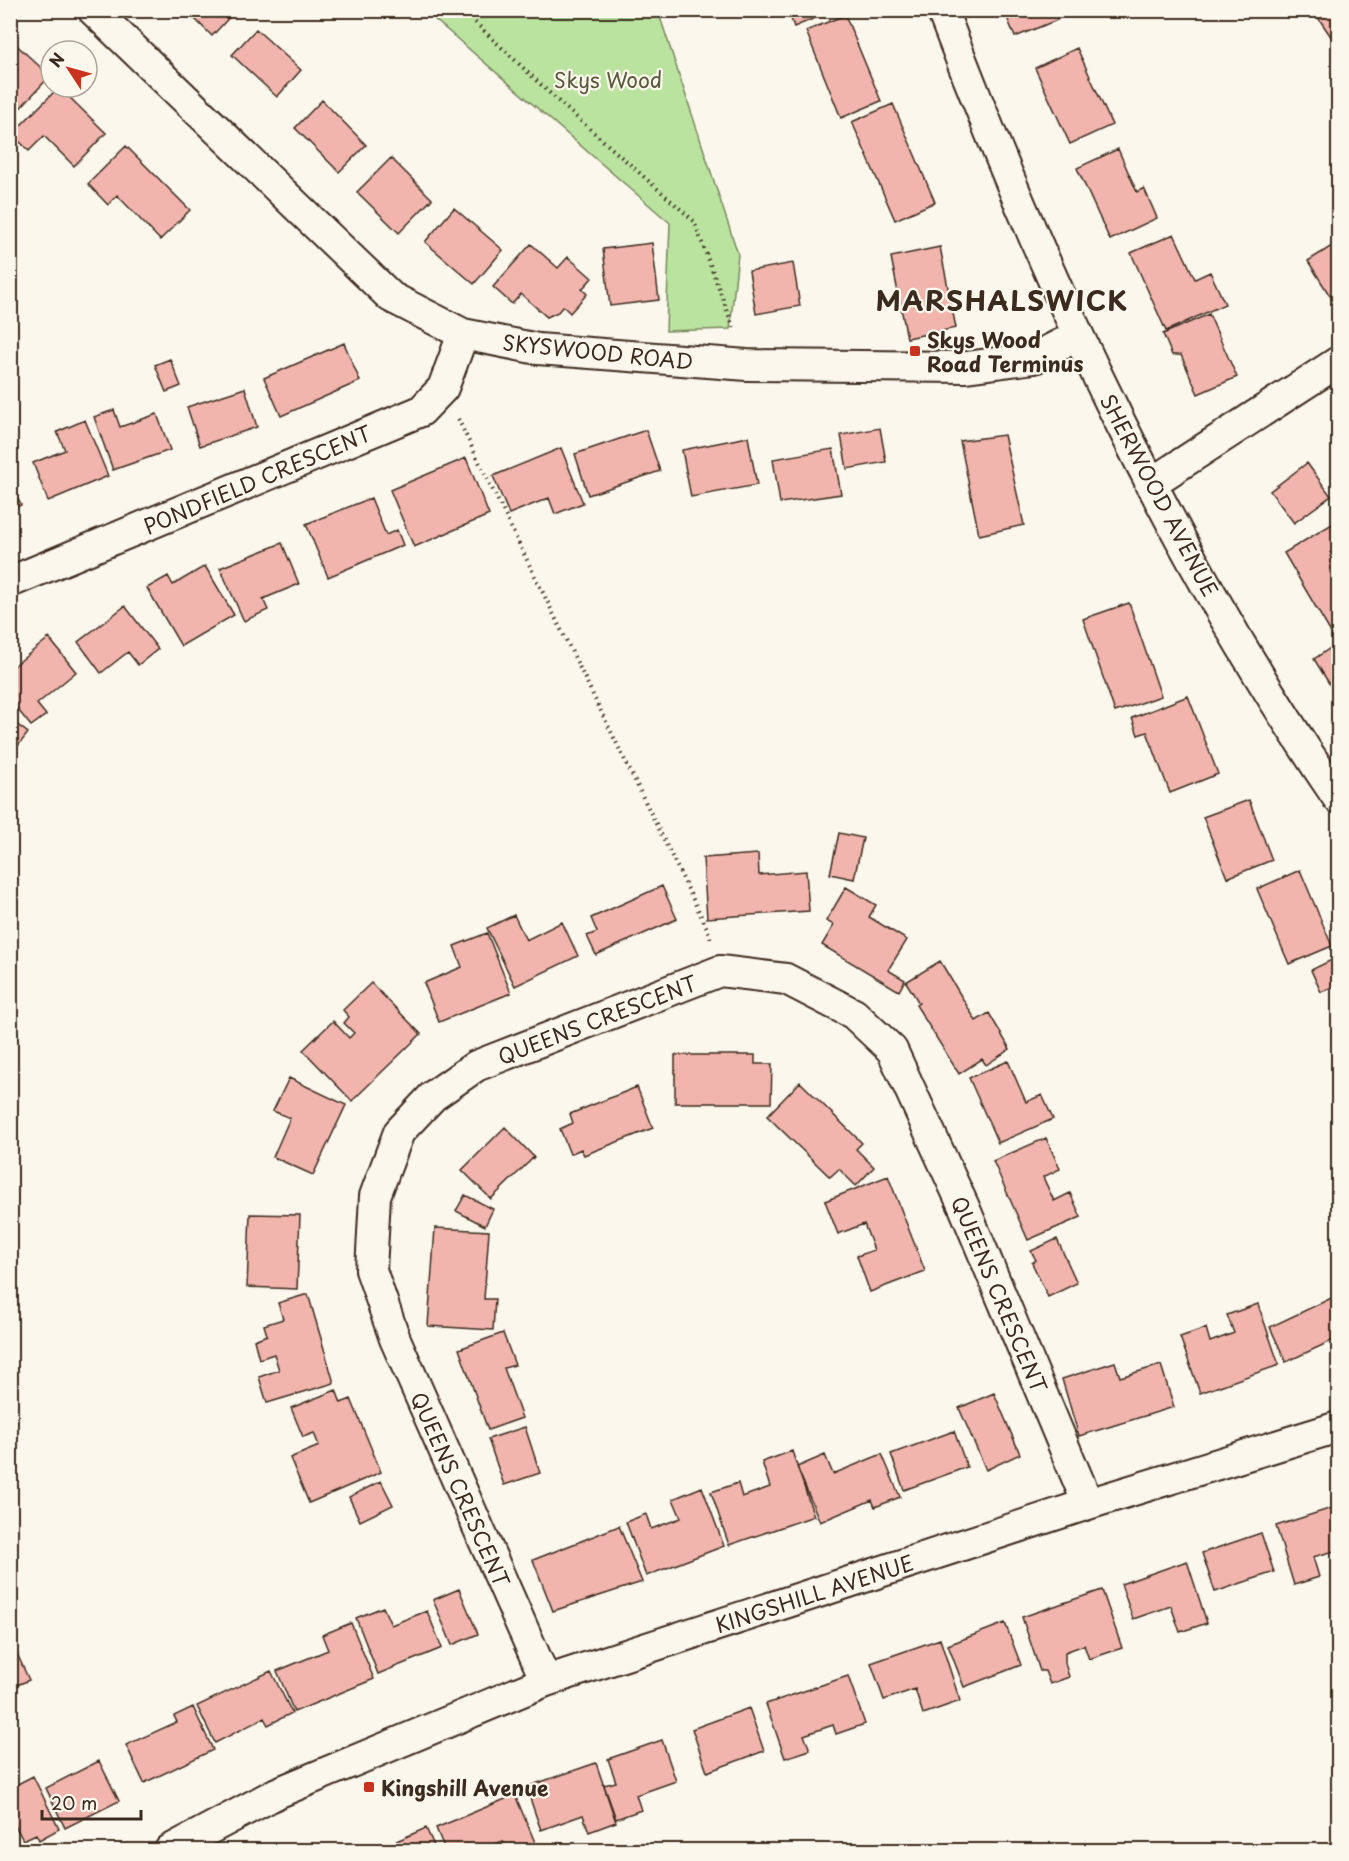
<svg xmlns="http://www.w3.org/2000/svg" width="1349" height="1861" viewBox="0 0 1349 1861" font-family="'Playpen Sans',sans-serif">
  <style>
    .green { fill: #bae39f; stroke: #7a865e; stroke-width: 1.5 }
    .building { fill: #f1b5ae; stroke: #3b2a1e; stroke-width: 1.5 }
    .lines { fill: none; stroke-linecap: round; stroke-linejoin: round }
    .street-casing { stroke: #3b2a1e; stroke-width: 34 }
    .path { stroke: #3b2a1e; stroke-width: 4; stroke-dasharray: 1.5 4.5; stroke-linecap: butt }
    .street { stroke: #fbf7ec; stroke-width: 30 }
    .poi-dot { fill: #c8321e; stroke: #fbf7ec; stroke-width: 2 }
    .labels { text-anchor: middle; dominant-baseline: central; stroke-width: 4.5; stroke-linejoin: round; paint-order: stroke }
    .park-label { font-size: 21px; fill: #5b583e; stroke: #fbf7ec }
    .poi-label { font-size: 21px; font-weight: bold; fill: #3b2a1e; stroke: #fbf7ec; text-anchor: start }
    .street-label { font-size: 21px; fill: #3b2a1e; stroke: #fbf7ec }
    .district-label { font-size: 27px; font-weight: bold; letter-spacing: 1.5px; fill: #3b2a1e; stroke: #fbf7ec }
  </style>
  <rect width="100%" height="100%" fill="#fbf7ec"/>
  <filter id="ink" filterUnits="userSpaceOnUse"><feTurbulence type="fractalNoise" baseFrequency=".0167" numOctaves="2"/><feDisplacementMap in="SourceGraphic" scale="12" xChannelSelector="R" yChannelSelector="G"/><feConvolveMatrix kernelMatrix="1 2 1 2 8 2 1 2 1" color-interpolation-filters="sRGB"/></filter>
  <g filter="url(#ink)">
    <!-- green -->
    <path class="green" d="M 425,11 L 658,11 L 738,254 L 730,329 L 666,331 L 670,223 Z"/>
    <!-- building -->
    <path class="building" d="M 186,10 L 236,10 L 212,36 Z
      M 788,10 L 834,10 L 794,27 Z
      M 1004,10 L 1053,10 L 1057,20 L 1015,37 Z
      M 1313,10 L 1338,10 L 1338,47 Z
      M 845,15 L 881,101 L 841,118 L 806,31 Z
      M 256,29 L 301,70 L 277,97 L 232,55 Z
      M 10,39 L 50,76 L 11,118 L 10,117 Z
      M 1077,48 L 1112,125 L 1070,144 L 1035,68 Z
      M 59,87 L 106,133 L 74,166 L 44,136 L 29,151 L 12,134 Z
      M 322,100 L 366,145 L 339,172 L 295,128 Z
      M 893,104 L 935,202 L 895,220 L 852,122 Z
      M 126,146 L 190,210 L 160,240 L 117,195 L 108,205 L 88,184 Z
      M 1118,149 L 1137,192 L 1144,188 L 1157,218 L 1110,240 L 1077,168 Z
      M 391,158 L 432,199 L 399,233 L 357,192 Z
      M 454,208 L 503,250 L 474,284 L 425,242 Z
      M 1174,234 L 1195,279 L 1210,272 L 1225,304 L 1166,331 L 1131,253 Z
      M 1338,242 L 1338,291 L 1330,296 L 1308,261 Z
      M 652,243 L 659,300 L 610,306 L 603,249 Z
      M 531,244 L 558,268 L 568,257 L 592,278 L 582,289 L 587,294 L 570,313 L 563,306 L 558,312 L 547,317 L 521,294 L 512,304 L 493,287 Z
      M 940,247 L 956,328 L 907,338 L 891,257 Z
      M 793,263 L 800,306 L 756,314 L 749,271 Z
      M 1209,314 L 1237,377 L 1198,394 L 1181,355 L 1172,355 L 1163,334 Z
      M 344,343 L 360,381 L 281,416 L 264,378 Z
      M 170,359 L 181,386 L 166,392 L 155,365 Z
      M 245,388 L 257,427 L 200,446 L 187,407 Z
      M 114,410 L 120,427 L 157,414 L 170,450 L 113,470 L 94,417 Z
      M 85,420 L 108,476 L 48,501 L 33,463 L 65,450 L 57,432 Z
      M 880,428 L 886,462 L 847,469 L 841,435 Z
      M 646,430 L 660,471 L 588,495 L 575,454 Z
      M 1004,435 L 1024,525 L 979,535 L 960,441 Z
      M 748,437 L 757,485 L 691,497 L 682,450 Z
      M 561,448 L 583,503 L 555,514 L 549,498 L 509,514 L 493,476 Z
      M 833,449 L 841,494 L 780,503 L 773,459 Z
      M 466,458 L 489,515 L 414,547 L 390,490 Z
      M 1307,463 L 1331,496 L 1294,523 L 1270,491 Z
      M 10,484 L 21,505 L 10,510 Z
      M 371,498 L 386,535 L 397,530 L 403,545 L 328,577 L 306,524 Z
      M 1337,521 L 1338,548 L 1333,552 L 1338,562 L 1338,629 L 1331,633 L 1284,553 Z
      M 282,543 L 299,584 L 263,599 L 268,610 L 244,621 L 220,568 Z
      M 205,566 L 234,615 L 181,646 L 147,588 L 168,576 L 173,585 Z
      M 1129,603 L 1161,696 L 1115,712 L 1083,619 Z
      M 125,606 L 158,649 L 138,665 L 128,652 L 101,673 L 78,642 Z
      M 49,638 L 76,672 L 37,704 L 46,715 L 31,726 L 10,700 L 10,669 Z
      M 1338,643 L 1338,698 L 1314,659 Z
      M 1188,696 L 1218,774 L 1170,793 L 1147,732 L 1138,735 L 1132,718 Z
      M 10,719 L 28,733 L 10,756 Z
      M 1249,800 L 1272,860 L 1227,878 L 1203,817 Z
      M 839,833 L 863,838 L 854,879 L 830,874 Z
      M 758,854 L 759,875 L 806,871 L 809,911 L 707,918 L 703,858 Z
      M 1300,870 L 1332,946 L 1289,964 L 1257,889 Z
      M 662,886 L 677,919 L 596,955 L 587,936 L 597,932 L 591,918 Z
      M 846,887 L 876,905 L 869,917 L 907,940 L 888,970 L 905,980 L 899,991 L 822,945 L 834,925 L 826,921 Z
      M 514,915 L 526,940 L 562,922 L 578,956 L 515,986 L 487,928 Z
      M 487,933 L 511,993 L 439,1022 L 424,983 L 462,967 L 454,946 Z
      M 1338,957 L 1338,996 L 1334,986 L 1321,992 L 1311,970 Z
      M 940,961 L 976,1021 L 989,1013 L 1010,1049 L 986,1065 L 982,1059 L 959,1074 L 916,1005 L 919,1003 L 906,982 Z
      M 371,983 L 421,1034 L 352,1101 L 303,1050 L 333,1021 L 349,1038 L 354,1033 L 344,1023 L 349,1017 L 343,1010 Z
      M 675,1055 L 755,1055 L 755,1064 L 772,1064 L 771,1103 L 675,1103 Z
      M 1008,1061 L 1026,1102 L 1042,1095 L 1053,1119 L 998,1143 L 969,1078 Z
      M 289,1078 L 346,1105 L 313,1175 L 273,1157 L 290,1118 L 273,1111 Z
      M 800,1082 L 862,1143 L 856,1149 L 874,1167 L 856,1186 L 839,1169 L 830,1177 L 767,1116 Z
      M 637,1087 L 653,1128 L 584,1155 L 581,1149 L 570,1154 L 560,1129 L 573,1123 L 570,1114 Z
      M 505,1127 L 534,1157 L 491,1199 L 462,1170 Z
      M 1046,1138 L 1060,1169 L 1043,1177 L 1054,1201 L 1070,1193 L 1081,1217 L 1028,1240 L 993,1161 Z
      M 888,1176 L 925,1271 L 870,1292 L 857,1256 L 874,1250 L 864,1224 L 838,1234 L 825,1201 Z
      M 465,1195 L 493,1209 L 485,1226 L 456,1211 Z
      M 250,1214 L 300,1215 L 297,1289 L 247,1287 Z
      M 435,1228 L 489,1231 L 484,1299 L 495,1299 L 493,1330 L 428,1326 Z
      M 1057,1239 L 1077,1283 L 1048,1297 L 1032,1263 L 1036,1260 L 1031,1251 Z
      M 308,1294 L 334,1383 L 267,1403 L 259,1377 L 279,1370 L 274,1354 L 259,1359 L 254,1340 L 267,1335 L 264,1325 L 283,1319 L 278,1303 Z
      M 1338,1295 L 1338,1338 L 1286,1362 L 1270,1327 Z
      M 1258,1304 L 1279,1365 L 1200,1393 L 1180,1337 L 1206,1328 L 1210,1342 L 1234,1333 L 1227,1315 Z
      M 503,1333 L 515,1365 L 504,1368 L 522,1418 L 488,1430 L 459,1349 Z
      M 1115,1362 L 1120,1377 L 1161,1365 L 1174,1407 L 1079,1436 L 1062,1379 Z
      M 336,1390 L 341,1403 L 351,1399 L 381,1472 L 309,1503 L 290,1458 L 319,1446 L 314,1433 L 303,1437 L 291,1408 Z
      M 994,1393 L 1020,1454 L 986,1470 L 959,1408 Z
      M 525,1427 L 540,1473 L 504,1485 L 488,1439 Z
      M 954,1431 L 967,1467 L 904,1490 L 891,1454 Z
      M 792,1451 L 814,1516 L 729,1545 L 711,1492 L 738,1483 L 742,1497 L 770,1487 L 762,1462 Z
      M 882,1454 L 900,1497 L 875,1507 L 872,1500 L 820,1522 L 797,1467 L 825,1455 L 833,1474 Z
      M 381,1481 L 393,1505 L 360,1521 L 349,1497 Z
      M 702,1487 L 724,1546 L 646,1576 L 626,1522 L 646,1514 L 651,1529 L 681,1518 L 673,1499 Z
      M 1338,1506 L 1338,1550 L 1313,1557 L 1319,1577 L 1294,1585 L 1276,1526 Z
      M 619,1526 L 642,1582 L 553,1611 L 533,1560 Z
      M 1261,1533 L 1274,1572 L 1215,1592 L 1202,1553 Z
      M 1187,1561 L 1207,1623 L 1180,1632 L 1171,1606 L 1133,1619 L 1121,1584 Z
      M 459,1589 L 478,1634 L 452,1645 L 433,1600 Z
      M 1102,1590 L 1122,1648 L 1089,1659 L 1084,1645 L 1065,1652 L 1065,1663 L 1069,1677 L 1050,1684 L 1045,1671 L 1040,1671 L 1022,1617 Z
      M 383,1607 L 391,1625 L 427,1611 L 442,1648 L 378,1674 L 356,1618 Z
      M 351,1623 L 374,1679 L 294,1712 L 277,1671 L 328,1650 L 322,1635 Z
      M 1005,1623 L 1021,1665 L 964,1687 L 948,1645 Z
      M 10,1638 L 29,1680 L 10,1688 Z
      M 940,1639 L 960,1701 L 923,1714 L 915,1689 L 884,1700 L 871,1663 Z
      M 271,1671 L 292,1713 L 268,1725 L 264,1718 L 215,1743 L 197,1706 Z
      M 848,1676 L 865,1724 L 836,1734 L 833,1725 L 804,1735 L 810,1750 L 785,1758 L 766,1704 Z
      M 193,1707 L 213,1750 L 144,1783 L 126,1745 L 177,1722 L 174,1716 Z
      M 749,1708 L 764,1751 L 707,1772 L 692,1729 Z
      M 662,1740 L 676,1781 L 636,1795 L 641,1810 L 616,1819 L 604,1785 L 616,1782 L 608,1759 Z
      M 99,1761 L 119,1801 L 65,1828 L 46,1788 Z
      M 596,1763 L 616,1822 L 589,1832 L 583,1815 L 541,1830 L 526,1787 Z
      M 33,1776 L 59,1829 L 39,1840 L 36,1834 L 23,1840 L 10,1816 L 10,1788 Z
      M 515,1795 L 537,1847 L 529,1850 L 507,1850 L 503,1841 L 480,1850 L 445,1850 L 436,1828 Z
      M 426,1828 L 436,1850 L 376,1850 Z"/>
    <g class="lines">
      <!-- street casing -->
      <g class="street-casing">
        <path id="street" d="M 93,10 L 391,297 L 463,334 L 538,349 L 747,365 L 966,367 L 1034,358 L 1077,336
          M 942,10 C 1047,286 1172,555 1338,798
          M 1150,484 L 1338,362
          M 10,582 L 421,411 L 443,388 L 463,334
          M 546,1681 L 395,1339 L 371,1270 L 375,1196 L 399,1132 L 433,1096 L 476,1066 L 720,971 L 786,979 L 854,1014 L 892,1050 L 964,1207 L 1088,1504
          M 170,1850 L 277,1793 L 546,1681 L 1088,1504 L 1338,1427"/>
      </g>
      <!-- path -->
      <path class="path" d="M 462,10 L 558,101 L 694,221 L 735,332
        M 458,419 L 707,928 L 711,941"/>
      <!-- street -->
      <use href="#street" class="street"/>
    </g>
  </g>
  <!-- markers -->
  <g class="poi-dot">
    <rect x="909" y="345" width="12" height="12" rx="3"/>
    <rect x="363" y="1781" width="12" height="12" rx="3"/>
  </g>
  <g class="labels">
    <!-- park labels -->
    <g class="park-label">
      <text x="608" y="79">Skys Wood</text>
    </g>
    <!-- poi labels -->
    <g class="poi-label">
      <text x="927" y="339">Skys Wood<tspan x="927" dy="24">Road Terminus</tspan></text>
      <text x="381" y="1787">Kingshill Avenue</text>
    </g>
    <!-- street labels -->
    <g class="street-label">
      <text transform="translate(598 351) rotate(6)">SKYSWOOD ROAD</text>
      <text transform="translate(257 479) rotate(-23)">PONDFIELD CRESCENT</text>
      <text transform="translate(1160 495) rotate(62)">SHERWOOD AVENUE</text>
      <text transform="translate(597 1019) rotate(-21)">QUEENS CRESCENT</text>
      <text transform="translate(1000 1294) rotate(67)">QUEENS CRESCENT</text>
      <text transform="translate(461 1489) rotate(66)">QUEENS CRESCENT</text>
      <text transform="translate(814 1593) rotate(-18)">KINGSHILL AVENUE</text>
    </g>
    <!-- district labels -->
    <g class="district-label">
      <text x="1002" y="299">MARSHALSWICK</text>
    </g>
  </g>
  <!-- margin -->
  <rect width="1349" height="1861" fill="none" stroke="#fbf7ec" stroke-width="36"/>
  <rect x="18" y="18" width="1313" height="1825" fill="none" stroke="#3b2a1e" stroke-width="2" filter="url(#ink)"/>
  <!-- north arrow -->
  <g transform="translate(69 69) rotate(306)"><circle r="28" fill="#fbf7ec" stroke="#aea59a" stroke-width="1.5"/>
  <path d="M0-4.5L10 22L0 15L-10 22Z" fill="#c8321e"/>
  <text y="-9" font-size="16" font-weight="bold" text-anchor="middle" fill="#3b2a1e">N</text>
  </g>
  <!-- scale -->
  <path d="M42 1810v9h99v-9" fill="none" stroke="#3b2a1e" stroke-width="3"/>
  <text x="51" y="1810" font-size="18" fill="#3b2a1e" stroke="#fbf7ec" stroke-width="4.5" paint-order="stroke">20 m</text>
</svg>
